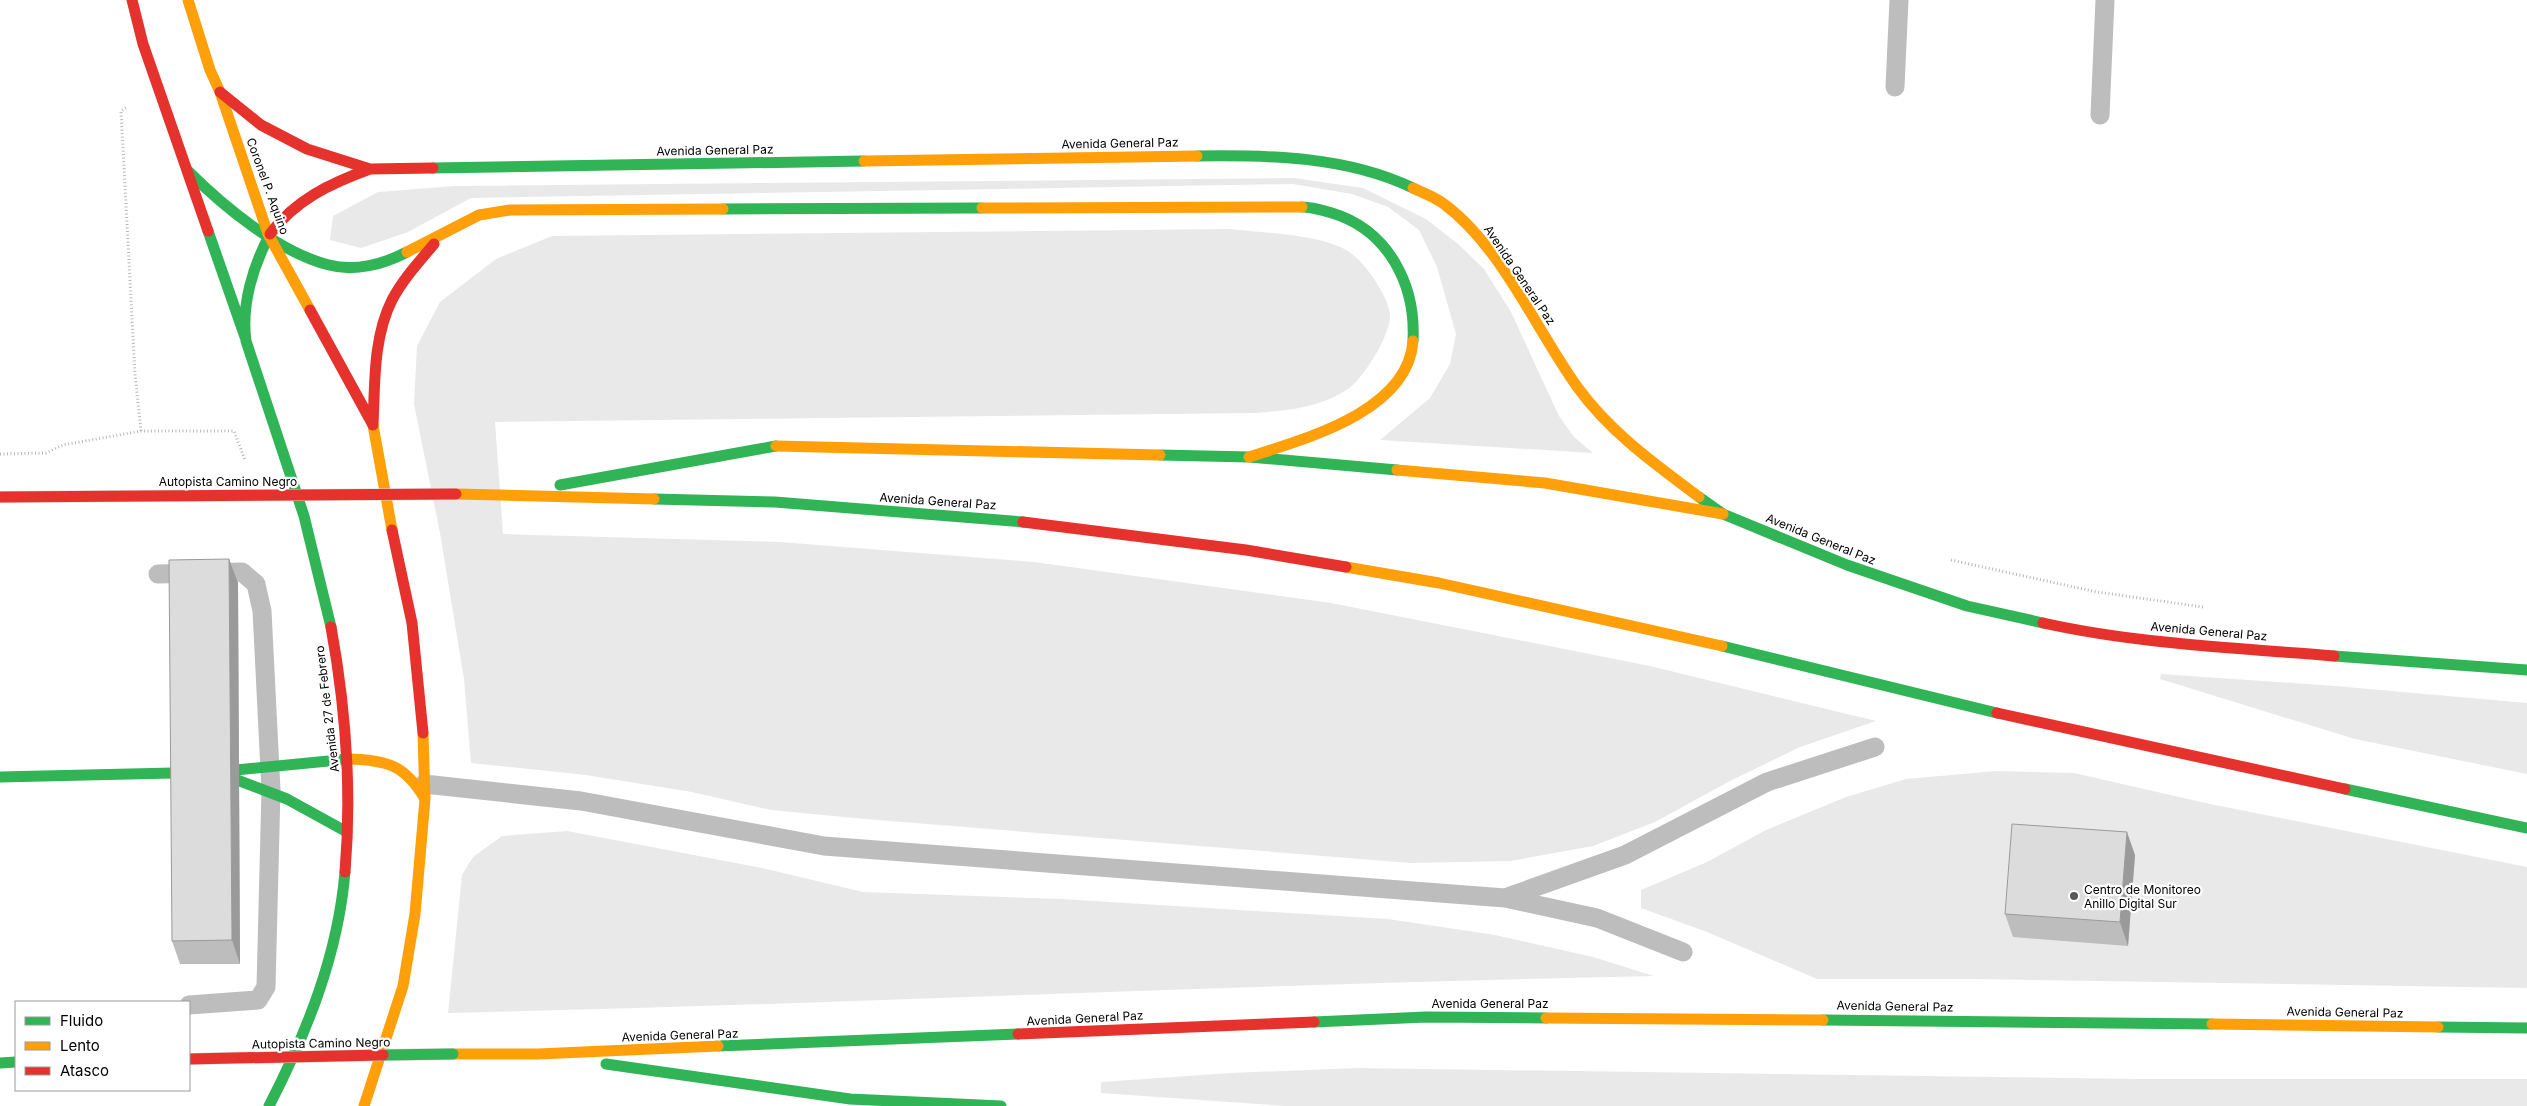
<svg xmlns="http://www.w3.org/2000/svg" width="2527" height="1106" viewBox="0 0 2527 1106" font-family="Inter,sans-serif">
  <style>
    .green { fill: #e9e9e9 }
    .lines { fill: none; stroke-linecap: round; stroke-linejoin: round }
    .path { stroke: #b8b8b8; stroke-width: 3; stroke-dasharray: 1 2.5; stroke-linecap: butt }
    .lane { stroke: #bdbdbd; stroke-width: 19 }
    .fast { stroke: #30b455; stroke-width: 11 }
    .slow { stroke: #ff9f0a; stroke-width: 11 }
    .jam { stroke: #e5322d; stroke-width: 11 }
    .fast-bridge-casing { stroke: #dbdbdb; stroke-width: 12; stroke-linecap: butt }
    .jam-bridge-casing { stroke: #dbdbdb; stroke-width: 12; stroke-linecap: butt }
    .fast-bridge { stroke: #30b455; stroke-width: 11 }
    .jam-bridge { stroke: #e5322d; stroke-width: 11 }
    .wall { fill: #bdbdbd }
    .shaded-wall { fill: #9a9a9a }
    .building { fill: #dcdcdc; stroke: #9a9a9a }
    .poi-dot { fill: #595959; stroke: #fff; stroke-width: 2 }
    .labels { text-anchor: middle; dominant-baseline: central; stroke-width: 4.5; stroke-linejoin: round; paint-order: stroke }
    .street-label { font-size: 12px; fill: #000; stroke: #fff }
    .poi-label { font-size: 12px; fill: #000; stroke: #fff; text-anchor: start }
  </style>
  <rect width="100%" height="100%" fill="#fff"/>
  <!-- green -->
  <path class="green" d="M 1294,178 L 1363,188 L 1426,219 L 1458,244 L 1484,269 L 1511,312 L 1559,416 L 1574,437 L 1593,453 L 1380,440 L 1430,398 L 1450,364 L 1456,334 L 1437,267 L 1419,230 L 1388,207 L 1352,194 L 1293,184 L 471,198 L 408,232 L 361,248 L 330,240 L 333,216 L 378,192 L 455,186 Z
    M 1230,229 C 1262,233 1318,234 1346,250 C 1364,260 1387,294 1390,314 C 1392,333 1363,379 1348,389 C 1319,408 1289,410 1257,413 L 495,422 L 503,534 L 780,542 L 1034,562 L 1331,603 L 1650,666 L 1876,721 L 1800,747 L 1730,781 L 1655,822 L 1593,846 L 1511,861 L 1410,863 L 865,819 L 771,810 L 692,792 L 586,775 L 471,763 L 464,679 L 440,533 L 414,404 L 417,346 L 440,302 L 496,259 L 552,236 Z
    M 2161,674 L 2335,686 L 2527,703 L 2527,774 L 2355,739 L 2160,679 Z
    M 1996,771 L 2074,773 L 2210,804 L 2527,867 L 2527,988 L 1974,979 L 1817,979 L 1707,932 L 1641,908 L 1641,890 L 1707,862 L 1766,830 L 1846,797 L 1906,779 Z
    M 567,831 L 762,868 L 863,892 L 1062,899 L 1388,919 L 1495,935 L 1593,957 L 1654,976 C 1252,984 850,1004 448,1013 L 462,875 L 473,857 L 502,836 Z
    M 1357,1068 L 2138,1079 L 2527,1079 L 2527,1106 L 1286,1106 L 1101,1093 L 1101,1082 L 1231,1073 Z"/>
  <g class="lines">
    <!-- path -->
    <path class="path" d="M 126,108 L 121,111 L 135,374 L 141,431
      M 0,454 L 46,453 L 63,445 L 141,431 L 234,431 L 245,460
      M 1951,560 L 2097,592 L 2203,607"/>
    <!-- lane -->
    <path class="lane" d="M 1895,87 L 1899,0
      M 2100,115 L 2105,0
      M 158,574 L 242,572 L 256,584 L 262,611 L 271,790 L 266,987 L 258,1000 L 189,1005
      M 424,784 L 581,801 L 824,846 L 1505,898 L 1597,918 L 1683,952
      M 1505,898 L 1625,855 L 1767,782 L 1875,747"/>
    <!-- fast -->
    <path class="fast" d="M 1197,156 C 1270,155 1346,156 1413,188
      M 433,168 L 864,161
      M 188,171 C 224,207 280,253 329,265 C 355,272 384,264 407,252
      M 1302,207 C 1312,207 1322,210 1332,213 C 1388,230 1416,284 1413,341
      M 723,209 L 982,208
      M 208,231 L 245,337
      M 270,234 C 253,266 241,305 246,341 L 304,516 L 331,627
      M 1160,455 L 1249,457 L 1397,470
      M 560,485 L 776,446
      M 1699,497 L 1723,514 L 1847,565 L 1967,606 L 2043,623
      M 654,499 L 775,502 L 1023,522
      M 1722,646 L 1997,713
      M 2334,656 L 2527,670
      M 224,775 L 287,799 L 347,832
      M 0,777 L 216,772 L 349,759
      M 2345,789 L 2527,828
      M 1823,1020 L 2212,1024
      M 1314,1022 L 1426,1017 L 1546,1018
      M 2438,1027 L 2527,1028
      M 718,1046 L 1018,1034
      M 0,1063 L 16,1062
      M 606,1064 L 850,1099 L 1001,1106
      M 269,1106 C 307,1032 338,955 345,872"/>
    <!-- slow -->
    <path class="slow" d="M 188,0 L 210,70 L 220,92 L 268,234 L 310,310
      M 864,161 L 1197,156
      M 1413,188 C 1423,193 1435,197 1444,204 C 1502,247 1536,330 1578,388 C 1611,433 1655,464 1699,497
      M 982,208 L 1302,207
      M 407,252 L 479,215 L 510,210 L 723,209
      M 373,425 L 392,530
      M 776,446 L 1160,455
      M 1249,457 C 1304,439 1408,412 1413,341
      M 1397,470 L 1545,483 L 1723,514
      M 456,494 L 654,499
      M 1346,567 L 1439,583 L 1722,646
      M 349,759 C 387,760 405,765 425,799
      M 1546,1018 L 1823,1020
      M 2212,1024 L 2438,1027
      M 453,1054 L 538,1054 L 718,1046
      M 364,1106 L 403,986 L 415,914 L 425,799 L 423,733"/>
    <!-- jam -->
    <path class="jam" d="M 132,0 L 143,44 L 208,231
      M 220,92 L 261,125 L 307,149 L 370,169 L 433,168
      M 270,234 C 295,200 331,183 370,169
      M 310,310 L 373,425
      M 373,425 C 375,383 373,338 392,300 C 403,279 419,262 434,244
      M 1023,522 L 1246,550 L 1346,567
      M 392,530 L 412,623 L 423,733
      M 2043,623 C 2138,644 2236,648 2334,656
      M 331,627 C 346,709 352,789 345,872
      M 1997,713 L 2345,789
      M 1018,1034 L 1314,1022"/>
    <!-- fast-bridge casing -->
    <g class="fast-bridge-casing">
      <path id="fast-bridge" d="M 383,1055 L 453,1054"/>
    </g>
    <!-- jam-bridge casing -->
    <g class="jam-bridge-casing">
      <path id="jam-bridge" d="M 0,497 L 456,494
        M 189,1059 L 383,1055"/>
    </g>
    <!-- fast-bridge -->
    <use href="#fast-bridge" class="fast-bridge"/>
    <!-- jam-bridge -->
    <use href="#jam-bridge" class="jam-bridge"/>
  </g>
  <!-- wall -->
  <path class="wall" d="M 229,559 L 238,583 L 240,964 L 180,964 L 172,941 Z
    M 2135,855 L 2128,946 L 2013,937 L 2005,914 Z"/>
  <!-- shaded-wall -->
  <path class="shaded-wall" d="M 229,559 L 238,583 L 240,964 L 232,940 Z
    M 2127,832 L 2135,855 L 2128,946 L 2120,922 Z"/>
  <!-- building -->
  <path class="building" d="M 229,559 L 232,940 L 172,941 L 169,560 Z
    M 2012,824 L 2127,832 L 2120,922 L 2005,914 Z"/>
  <!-- markers -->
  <circle class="poi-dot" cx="2074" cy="896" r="5"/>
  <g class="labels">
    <!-- street labels -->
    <g class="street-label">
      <text transform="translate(1120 143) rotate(-1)">Avenida General Paz</text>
      <text transform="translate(715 150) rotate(-1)">Avenida General Paz</text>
      <text transform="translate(268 186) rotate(70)">Coronel P. Aquino</text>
      <text transform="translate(1520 275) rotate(56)">Avenida General Paz</text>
      <text x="228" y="481">Autopista Camino Negro</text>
      <text transform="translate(938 501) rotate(4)">Avenida General Paz</text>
      <text transform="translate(1821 539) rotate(22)">Avenida General Paz</text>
      <text transform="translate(2209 631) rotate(5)">Avenida General Paz</text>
      <text transform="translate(327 709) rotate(-97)">Avenida 27 de Febrero</text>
      <text x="1490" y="1003">Avenida General Paz</text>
      <text transform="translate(1895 1006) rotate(1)">Avenida General Paz</text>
      <text transform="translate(2345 1012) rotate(1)">Avenida General Paz</text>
      <text transform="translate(1085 1018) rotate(-3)">Avenida General Paz</text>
      <text transform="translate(680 1035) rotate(-2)">Avenida General Paz</text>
      <text transform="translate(321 1043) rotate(-1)">Autopista Camino Negro</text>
    </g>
    <!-- poi labels -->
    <g class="poi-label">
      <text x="2084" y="889">Centro de Monitoreo<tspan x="2084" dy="14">Anillo Digital Sur</tspan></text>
    </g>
  </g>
  <!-- legend -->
  <rect x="15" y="1001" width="175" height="90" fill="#ffffff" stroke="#999999"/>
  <rect x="25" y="1017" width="25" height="8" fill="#30b455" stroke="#999999"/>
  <text x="60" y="1026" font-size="15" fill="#000000">Fluido</text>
  <rect x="25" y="1042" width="25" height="8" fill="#ff9f0a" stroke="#999999"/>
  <text x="60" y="1051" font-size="15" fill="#000000">Lento</text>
  <rect x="25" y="1067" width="25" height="8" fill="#e5322d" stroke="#999999"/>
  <text x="60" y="1076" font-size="15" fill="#000000">Atasco</text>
</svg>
